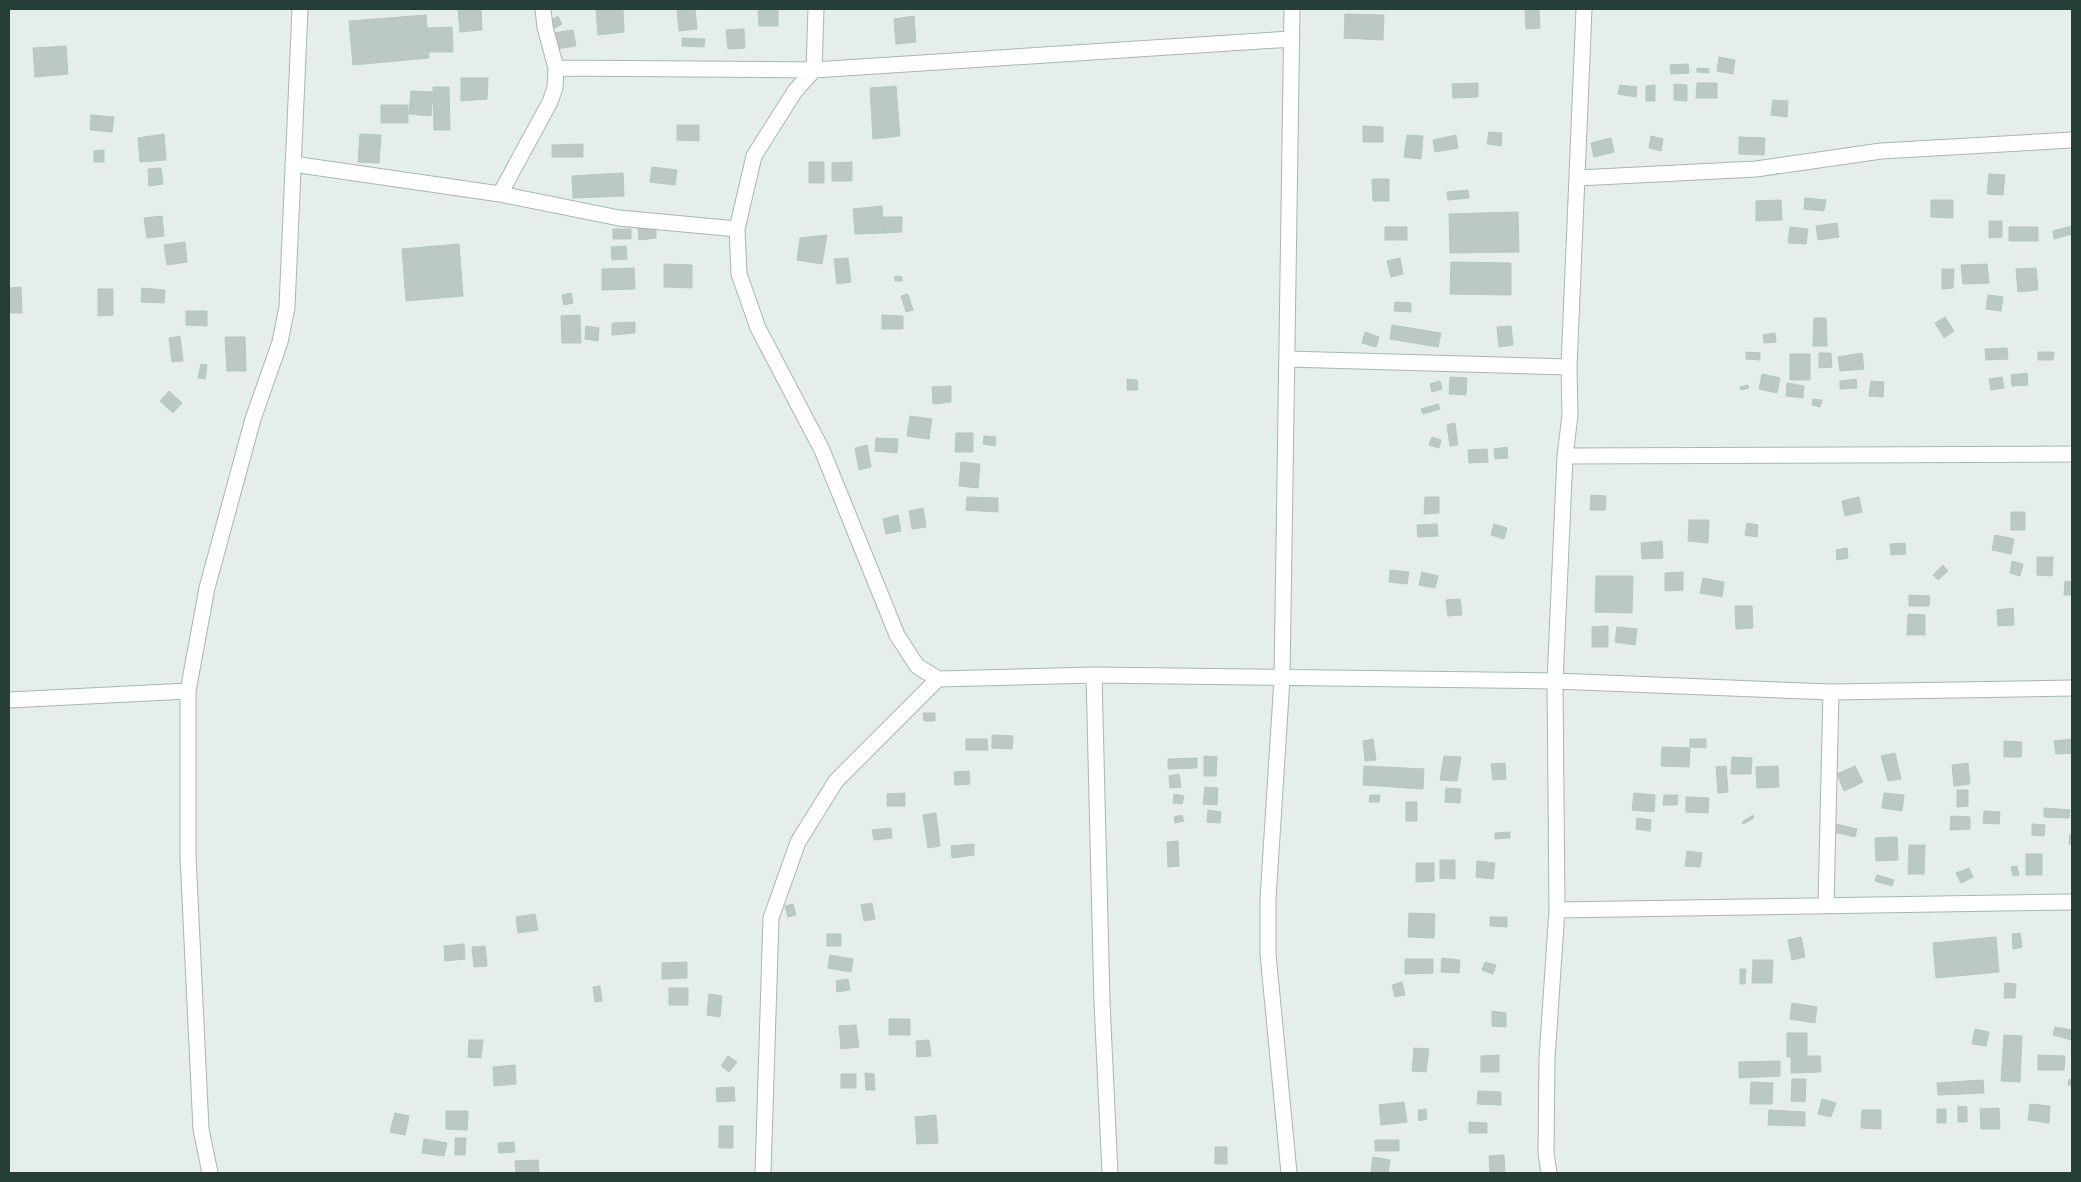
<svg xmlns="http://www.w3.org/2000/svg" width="2081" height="1182" viewBox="0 0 2081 1182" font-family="'PT Sans Narrow',sans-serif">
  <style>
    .building { fill: #bbc8c3; stroke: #b8c7c1 }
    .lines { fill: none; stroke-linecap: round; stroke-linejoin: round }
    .minor-casing { stroke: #a8b6b1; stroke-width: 17 }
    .minor { stroke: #fff; stroke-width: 15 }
  </style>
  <rect width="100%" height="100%" fill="#e5eeea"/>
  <!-- building -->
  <path class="building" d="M 458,9 L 481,9 L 482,30 L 460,32 Z
    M 596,9 L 623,9 L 624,32 L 598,35 Z
    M 695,9 L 697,29 L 679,31 L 677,10 Z
    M 758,9 L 778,9 L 778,26 L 759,26 Z
    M 1525,9 L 1539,9 L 1540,28 L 1526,29 Z
    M 1345,14 L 1384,15 L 1383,40 L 1344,38 Z
    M 426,15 L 429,58 L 353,65 L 349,21 Z
    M 558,16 L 562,24 L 553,29 L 549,21 Z
    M 914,16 L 916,42 L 896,44 L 894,19 Z
    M 452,27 L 453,52 L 429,52 L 427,28 Z
    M 744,29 L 745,48 L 728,49 L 726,30 Z
    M 573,30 L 576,46 L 555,49 L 553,33 Z
    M 682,38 L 705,39 L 704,47 L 682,46 Z
    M 66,46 L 68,74 L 35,77 L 33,48 Z
    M 1719,57 L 1735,60 L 1733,74 L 1717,71 Z
    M 1688,64 L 1689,73 L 1671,74 L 1670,65 Z
    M 1697,68 L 1709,69 L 1709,73 L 1697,72 Z
    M 461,78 L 488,78 L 487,99 L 461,101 Z
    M 1478,83 L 1478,97 L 1453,98 L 1452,84 Z
    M 1697,83 L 1717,83 L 1717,98 L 1696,98 Z
    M 1674,84 L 1687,85 L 1687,101 L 1674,100 Z
    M 1620,85 L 1637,87 L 1636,97 L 1618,94 Z
    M 1655,85 L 1655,101 L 1646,101 L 1646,86 Z
    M 896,86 L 900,136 L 873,139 L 870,88 Z
    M 433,87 L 449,87 L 450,130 L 434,130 Z
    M 411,91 L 433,92 L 431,116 L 409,114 Z
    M 1773,100 L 1788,101 L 1787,117 L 1771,115 Z
    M 381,105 L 408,105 L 408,123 L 381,123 Z
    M 91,115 L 114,117 L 112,132 L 90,130 Z
    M 677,125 L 699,125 L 699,141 L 677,140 Z
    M 1363,126 L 1383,127 L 1383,142 L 1363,142 Z
    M 1489,132 L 1502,133 L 1501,146 L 1487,144 Z
    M 164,134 L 166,160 L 140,162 L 138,138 Z
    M 360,134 L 381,135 L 379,163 L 358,162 Z
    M 1407,135 L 1423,136 L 1421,159 L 1404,157 Z
    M 1456,135 L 1458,148 L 1435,152 L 1433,140 Z
    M 1651,136 L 1663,139 L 1661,151 L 1649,148 Z
    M 1739,137 L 1765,138 L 1764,155 L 1739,154 Z
    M 1611,138 L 1614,152 L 1594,157 L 1591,143 Z
    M 583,144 L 583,157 L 552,157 L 552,145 Z
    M 104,150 L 104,162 L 94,162 L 94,151 Z
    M 809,162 L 824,162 L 824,183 L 809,183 Z
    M 852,162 L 852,181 L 832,181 L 832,163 Z
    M 652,167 L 677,170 L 675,185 L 650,182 Z
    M 161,168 L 163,184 L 149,186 L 148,169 Z
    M 623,173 L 624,196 L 573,198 L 572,176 Z
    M 1989,174 L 2005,175 L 2003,195 L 1987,194 Z
    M 1372,179 L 1389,179 L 1389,201 L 1373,201 Z
    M 1468,190 L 1469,198 L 1448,200 L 1447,192 Z
    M 1805,198 L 1826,200 L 1824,211 L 1804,209 Z
    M 1781,200 L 1782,220 L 1756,221 L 1756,201 Z
    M 1931,200 L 1953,200 L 1953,218 L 1931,217 Z
    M 882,206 L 883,233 L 855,234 L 853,209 Z
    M 1518,212 L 1519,252 L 1450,253 L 1449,214 Z
    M 162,216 L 164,236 L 147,238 L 144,218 Z
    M 883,217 L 902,217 L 902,232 L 883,233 Z
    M 1989,221 L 2002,221 L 2002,237 L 1989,238 Z
    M 1837,223 L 1839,237 L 1818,240 L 1816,226 Z
    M 656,226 L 656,238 L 639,240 L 638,227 Z
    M 2072,226 L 2072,234 L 2054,239 L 2053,231 Z
    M 1385,227 L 1407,227 L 1407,240 L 1385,240 Z
    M 1790,227 L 1808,229 L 1806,244 L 1788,243 Z
    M 2009,227 L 2038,227 L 2038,241 L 2009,241 Z
    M 613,229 L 631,229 L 631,239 L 613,239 Z
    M 827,235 L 822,264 L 797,260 L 800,238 Z
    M 185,242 L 187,262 L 167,265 L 164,245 Z
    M 459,244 L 463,296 L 406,301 L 402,249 Z
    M 626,246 L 627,259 L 612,260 L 611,247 Z
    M 848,258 L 851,282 L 837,284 L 834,259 Z
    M 1400,258 L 1403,274 L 1391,277 L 1387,261 Z
    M 1451,262 L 1511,263 L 1511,295 L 1450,294 Z
    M 664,264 L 692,265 L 692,288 L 664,287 Z
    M 1987,264 L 1989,283 L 1963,284 L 1961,265 Z
    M 634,268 L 635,289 L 602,290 L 602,269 Z
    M 2036,268 L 2038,290 L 2018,292 L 2016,269 Z
    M 1942,269 L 1954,269 L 1953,288 L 1942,289 Z
    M 895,276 L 902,277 L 902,281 L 895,281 Z
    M 21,287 L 22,313 L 9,313 L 9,288 Z
    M 142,288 L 165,290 L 164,303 L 141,302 Z
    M 98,289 L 113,289 L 113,315 L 98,316 Z
    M 571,293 L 573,303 L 564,305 L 562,295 Z
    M 908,294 L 913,310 L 906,312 L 901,296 Z
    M 1988,295 L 2003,297 L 2001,311 L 1986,309 Z
    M 1395,302 L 1411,303 L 1411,312 L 1394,311 Z
    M 186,311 L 207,311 L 207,326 L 186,325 Z
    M 580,315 L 581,343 L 562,343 L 561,316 Z
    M 882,315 L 903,316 L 903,329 L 882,329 Z
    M 1945,317 L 1954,331 L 1944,338 L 1935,323 Z
    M 1814,318 L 1826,318 L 1827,346 L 1813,346 Z
    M 635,322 L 635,333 L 612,335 L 612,323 Z
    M 1392,325 L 1441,333 L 1438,347 L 1390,339 Z
    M 586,326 L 599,328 L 598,341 L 585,339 Z
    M 1511,326 L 1513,345 L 1499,347 L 1497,327 Z
    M 1365,332 L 1379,337 L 1376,347 L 1362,343 Z
    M 1775,333 L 1776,342 L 1764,343 L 1763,335 Z
    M 180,336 L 183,361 L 172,362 L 169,338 Z
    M 225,337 L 245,337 L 246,371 L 227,371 Z
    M 2007,348 L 2008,359 L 1986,360 L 1985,349 Z
    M 1746,352 L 1760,353 L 1760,360 L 1746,359 Z
    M 2038,352 L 2054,352 L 2053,360 L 2038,360 Z
    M 1819,353 L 1831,353 L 1832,367 L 1819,368 Z
    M 1862,353 L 1864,369 L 1840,371 L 1838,357 Z
    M 1790,354 L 1810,354 L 1810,380 L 1790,380 Z
    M 201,364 L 207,365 L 205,379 L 198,378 Z
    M 2027,373 L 2028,385 L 2012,386 L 2011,375 Z
    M 1762,374 L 1780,378 L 1777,393 L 1759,389 Z
    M 1450,377 L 1467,378 L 1466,395 L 1449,394 Z
    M 2002,377 L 2004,388 L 1991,390 L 1989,379 Z
    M 1127,379 L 1137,380 L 1138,390 L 1127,390 Z
    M 1856,379 L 1857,388 L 1840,389 L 1840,381 Z
    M 1440,381 L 1442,389 L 1432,392 L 1430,384 Z
    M 1871,381 L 1884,382 L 1883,397 L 1869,396 Z
    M 1787,383 L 1804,386 L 1803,398 L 1786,396 Z
    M 1748,385 L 1749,388 L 1741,390 L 1740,387 Z
    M 951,386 L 951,402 L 933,404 L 932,387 Z
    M 169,391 L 182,403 L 173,413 L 160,401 Z
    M 1813,399 L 1822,400 L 1820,407 L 1812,405 Z
    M 1438,404 L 1440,409 L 1423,414 L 1421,409 Z
    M 910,416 L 932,419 L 929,439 L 907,436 Z
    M 1455,423 L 1458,445 L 1450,446 L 1447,425 Z
    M 956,433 L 973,433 L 973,452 L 955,452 Z
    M 984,436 L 996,437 L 995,446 L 983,444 Z
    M 1432,437 L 1441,440 L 1439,448 L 1429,445 Z
    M 876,438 L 898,439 L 897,453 L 875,451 Z
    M 867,445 L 871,467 L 859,470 L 855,448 Z
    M 1507,447 L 1508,458 L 1495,459 L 1494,449 Z
    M 1487,449 L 1488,462 L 1469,463 L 1468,450 Z
    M 961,462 L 980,464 L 978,488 L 959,486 Z
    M 1591,495 L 1606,496 L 1605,510 L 1590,510 Z
    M 967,497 L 998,498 L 998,512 L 966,510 Z
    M 1425,497 L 1439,497 L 1439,513 L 1424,514 Z
    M 1859,497 L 1862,512 L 1845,516 L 1842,501 Z
    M 923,508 L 926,527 L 912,529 L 909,511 Z
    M 2011,512 L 2025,512 L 2025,530 L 2011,530 Z
    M 898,515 L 901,531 L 886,534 L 883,519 Z
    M 1689,520 L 1709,520 L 1708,543 L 1688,541 Z
    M 1747,523 L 1758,525 L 1757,537 L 1745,535 Z
    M 1437,524 L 1438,536 L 1418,537 L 1417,525 Z
    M 1494,524 L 1507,528 L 1504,539 L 1491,535 Z
    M 1995,535 L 2014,539 L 2011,554 L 1992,550 Z
    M 1662,541 L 1663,558 L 1642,559 L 1641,543 Z
    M 1905,543 L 1906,554 L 1891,555 L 1890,544 Z
    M 1847,548 L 1848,558 L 1837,560 L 1836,550 Z
    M 2037,557 L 2053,557 L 2052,576 L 2037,575 Z
    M 2012,561 L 2023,564 L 2020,576 L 2010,573 Z
    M 1943,565 L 1948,571 L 1938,580 L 1933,575 Z
    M 1390,570 L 1409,572 L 1407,584 L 1389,582 Z
    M 1422,572 L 1438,576 L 1435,588 L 1419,585 Z
    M 1683,572 L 1683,590 L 1665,591 L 1665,573 Z
    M 1596,576 L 1633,576 L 1632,613 L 1595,612 Z
    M 1703,578 L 1724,582 L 1722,597 L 1700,593 Z
    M 2065,581 L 2072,582 L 2072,595 L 2064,595 Z
    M 1909,595 L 1930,596 L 1929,606 L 1909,606 Z
    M 1460,599 L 1462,615 L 1448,616 L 1446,600 Z
    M 1735,606 L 1752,606 L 1753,628 L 1736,629 Z
    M 2013,608 L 2014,625 L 1998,626 L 1997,610 Z
    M 1908,614 L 1925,615 L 1925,635 L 1907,635 Z
    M 1608,626 L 1608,647 L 1592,647 L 1592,627 Z
    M 1617,627 L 1637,629 L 1635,645 L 1615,642 Z
    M 923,713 L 935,713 L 935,721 L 924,721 Z
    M 992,735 L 1013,736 L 1012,749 L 992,748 Z
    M 966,739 L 987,739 L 988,750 L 966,750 Z
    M 1373,739 L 1376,760 L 1365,761 L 1363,741 Z
    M 1690,739 L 1706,739 L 1706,748 L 1690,747 Z
    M 2072,739 L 2072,753 L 2056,754 L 2054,741 Z
    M 2004,741 L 2022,742 L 2021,757 L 2004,757 Z
    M 1662,747 L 1690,748 L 1689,767 L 1661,766 Z
    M 1895,753 L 1901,779 L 1888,781 L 1881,756 Z
    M 1204,756 L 1217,757 L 1216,776 L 1204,776 Z
    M 1444,756 L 1461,757 L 1457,781 L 1440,780 Z
    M 1732,757 L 1752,758 L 1751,774 L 1731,774 Z
    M 1197,758 L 1197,768 L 1168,769 L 1168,759 Z
    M 1505,763 L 1506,779 L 1493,780 L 1491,764 Z
    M 1968,763 L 1970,784 L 1954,786 L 1952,765 Z
    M 1364,766 L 1424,769 L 1423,789 L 1363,785 Z
    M 1726,766 L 1728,792 L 1718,793 L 1716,767 Z
    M 1778,766 L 1779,787 L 1757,788 L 1756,767 Z
    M 1855,766 L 1863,782 L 1844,791 L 1837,774 Z
    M 969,771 L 970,784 L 955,785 L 954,772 Z
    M 1179,774 L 1181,787 L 1170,788 L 1169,776 Z
    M 1205,787 L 1218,788 L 1217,805 L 1203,804 Z
    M 1446,788 L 1461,789 L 1460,803 L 1445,802 Z
    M 1957,790 L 1968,790 L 1968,806 L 1957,807 Z
    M 905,793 L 905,806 L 887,806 L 887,794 Z
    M 1634,793 L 1655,795 L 1654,812 L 1632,810 Z
    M 1884,793 L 1904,795 L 1902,811 L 1882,808 Z
    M 1174,794 L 1184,796 L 1182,804 L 1173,803 Z
    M 1370,795 L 1380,795 L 1379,802 L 1369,802 Z
    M 1664,795 L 1678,795 L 1677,805 L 1663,805 Z
    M 1686,797 L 1709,798 L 1708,813 L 1686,812 Z
    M 1406,802 L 1417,802 L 1417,821 L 1406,821 Z
    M 2044,808 L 2070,810 L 2069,818 L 2044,817 Z
    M 1208,810 L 1221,812 L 1220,823 L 1207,822 Z
    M 1984,811 L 2000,812 L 1999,824 L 1983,823 Z
    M 936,813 L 940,846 L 928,848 L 923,815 Z
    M 1182,815 L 1184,821 L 1175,823 L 1174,817 Z
    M 1753,815 L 1754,818 L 1743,824 L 1742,822 Z
    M 1951,816 L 1970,817 L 1970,829 L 1950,830 Z
    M 1637,818 L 1651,820 L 1650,831 L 1636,829 Z
    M 1836,824 L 1857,829 L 1855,837 L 1834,832 Z
    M 2032,824 L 2045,825 L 2044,836 L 2032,835 Z
    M 891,828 L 892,838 L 874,840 L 872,830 Z
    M 1510,832 L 1510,838 L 1495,839 L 1495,833 Z
    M 2070,834 L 2072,834 L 2072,844 L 2069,844 Z
    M 1897,837 L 1898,860 L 1876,861 L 1875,838 Z
    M 1178,841 L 1179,866 L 1168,867 L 1167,842 Z
    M 974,844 L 974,855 L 952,858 L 951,846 Z
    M 1909,845 L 1925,845 L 1924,874 L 1908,874 Z
    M 1687,851 L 1702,853 L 1700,867 L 1685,866 Z
    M 2026,854 L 2042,854 L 2042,875 L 2026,875 Z
    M 1440,860 L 1455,860 L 1455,879 L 1440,878 Z
    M 1477,861 L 1495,863 L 1493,879 L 1476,877 Z
    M 1416,863 L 1434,863 L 1434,881 L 1416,882 Z
    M 2017,866 L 2019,875 L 2013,876 L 2011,867 Z
    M 1969,868 L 1973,877 L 1961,883 L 1956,873 Z
    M 1877,875 L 1894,880 L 1892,886 L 1875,881 Z
    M 872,903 L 875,919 L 864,921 L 861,905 Z
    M 793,904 L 796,915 L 788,917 L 785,906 Z
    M 1409,913 L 1435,914 L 1434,938 L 1408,937 Z
    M 535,914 L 538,930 L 518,933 L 516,917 Z
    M 1490,917 L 1507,917 L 1507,927 L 1490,926 Z
    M 2020,933 L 2022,947 L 2013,949 L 2012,934 Z
    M 827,934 L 841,934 L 841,946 L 827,946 Z
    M 1801,937 L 1805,957 L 1792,960 L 1788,940 Z
    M 1996,937 L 1999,972 L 1936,978 L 1933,943 Z
    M 464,944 L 465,959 L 445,961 L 444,946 Z
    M 485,946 L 487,966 L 474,967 L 472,947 Z
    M 830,955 L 853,959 L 851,972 L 828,968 Z
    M 1442,958 L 1460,960 L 1459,973 L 1441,972 Z
    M 1405,959 L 1433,959 L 1433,973 L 1405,974 Z
    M 1753,960 L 1773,960 L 1772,983 L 1752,983 Z
    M 687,962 L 687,978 L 662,979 L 662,963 Z
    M 1485,962 L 1496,965 L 1493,974 L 1482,970 Z
    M 1740,969 L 1746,969 L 1745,984 L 1740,984 Z
    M 848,979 L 850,990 L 837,992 L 836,981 Z
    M 1402,982 L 1405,995 L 1395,997 L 1392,985 Z
    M 2005,983 L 2016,984 L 2015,998 L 2004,998 Z
    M 600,986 L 602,1001 L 595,1002 L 593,987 Z
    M 669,988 L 688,988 L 688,1005 L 669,1005 Z
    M 709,994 L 722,996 L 720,1017 L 707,1015 Z
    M 1792,1003 L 1817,1007 L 1815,1023 L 1790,1019 Z
    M 1492,1011 L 1506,1013 L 1506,1027 L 1492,1026 Z
    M 889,1019 L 910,1019 L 910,1035 L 889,1035 Z
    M 856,1025 L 859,1047 L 841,1049 L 839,1026 Z
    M 2055,1027 L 2072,1030 L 2072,1040 L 2053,1035 Z
    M 1975,1029 L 1989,1032 L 1986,1046 L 1972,1044 Z
    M 1787,1033 L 1807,1033 L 1807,1056 L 1820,1056 L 1821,1072 L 1791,1073 L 1791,1057 L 1787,1057 Z
    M 2004,1035 L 2022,1036 L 2020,1082 L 2001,1081 Z
    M 469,1040 L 483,1040 L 481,1058 L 468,1057 Z
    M 929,1040 L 931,1056 L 917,1057 L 916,1041 Z
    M 1414,1048 L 1429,1049 L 1426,1072 L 1412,1071 Z
    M 1499,1055 L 1499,1072 L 1481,1072 L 1481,1056 Z
    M 2038,1055 L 2065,1056 L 2064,1070 L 2038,1070 Z
    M 728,1056 L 737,1062 L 729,1072 L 721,1066 Z
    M 1780,1061 L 1780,1076 L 1739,1078 L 1739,1062 Z
    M 515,1065 L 516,1084 L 494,1086 L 493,1067 Z
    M 865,1073 L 874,1074 L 875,1090 L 866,1090 Z
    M 841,1074 L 856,1074 L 856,1088 L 841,1088 Z
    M 1792,1079 L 1806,1079 L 1805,1102 L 1791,1101 Z
    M 2069,1079 L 2072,1080 L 2072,1086 L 2068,1085 Z
    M 1983,1080 L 1984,1093 L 1938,1095 L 1937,1083 Z
    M 1751,1082 L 1773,1083 L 1772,1104 L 1750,1104 Z
    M 734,1087 L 735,1101 L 717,1102 L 716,1088 Z
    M 1478,1091 L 1501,1092 L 1501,1105 L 1477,1104 Z
    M 1822,1099 L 1836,1103 L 1831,1117 L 1818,1114 Z
    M 1404,1102 L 1407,1122 L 1381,1125 L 1379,1105 Z
    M 2030,1104 L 2050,1106 L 2049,1123 L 2028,1120 Z
    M 1958,1106 L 1967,1107 L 1967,1122 L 1958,1122 Z
    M 1999,1108 L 2000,1129 L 1981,1129 L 1980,1109 Z
    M 1426,1109 L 1427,1119 L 1419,1121 L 1418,1110 Z
    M 1937,1109 L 1946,1109 L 1946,1123 L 1937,1123 Z
    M 1769,1110 L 1805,1112 L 1805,1126 L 1768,1125 Z
    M 1862,1110 L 1881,1110 L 1881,1129 L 1861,1128 Z
    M 446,1111 L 468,1111 L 467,1130 L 446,1129 Z
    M 395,1113 L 409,1116 L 405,1135 L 390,1132 Z
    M 936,1115 L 938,1143 L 917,1144 L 915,1117 Z
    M 1469,1122 L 1487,1123 L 1487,1133 L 1469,1133 Z
    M 719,1126 L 733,1126 L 733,1148 L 719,1148 Z
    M 455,1138 L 466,1138 L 465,1155 L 455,1155 Z
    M 424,1139 L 447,1143 L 444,1156 L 422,1153 Z
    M 1375,1140 L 1399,1140 L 1399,1151 L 1375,1151 Z
    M 514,1142 L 515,1152 L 499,1153 L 498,1143 Z
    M 1215,1147 L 1227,1147 L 1227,1164 L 1215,1164 Z
    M 1504,1155 L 1505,1171 L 1490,1172 L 1489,1156 Z
    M 1373,1157 L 1390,1160 L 1388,1173 L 1371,1172 Z
    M 538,1160 L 539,1173 L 516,1173 L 515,1161 Z"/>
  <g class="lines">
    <!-- minor casing -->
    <g class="minor-casing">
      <path id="minor" d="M 543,9 L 545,27 L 556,68 L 814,70 L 1291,39
        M 816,9 L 814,70 L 795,91 L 754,156 L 737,229 L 739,274 L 758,328 L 822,450 L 897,635 L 917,666 L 938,679 L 1094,675 L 1555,681 L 1831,692 L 2072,688
        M 293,164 L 500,194 L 619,218 L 737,229
        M 1578,178 L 1756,169 L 1881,151 L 2072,140
        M 500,194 L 550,102 L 555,88 L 556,68
        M 1287,359 L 1569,367
        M 1565,456 L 2072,454
        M 1094,675 L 1102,1003 L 1110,1173
        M 9,700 L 188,691
        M 1826,904 L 1831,692
        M 1557,910 L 2072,902
        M 210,1173 L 201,1129 L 188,856 L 188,691 L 207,588 L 253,419 L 280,342 L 287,307 L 300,9
        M 763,1173 L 771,918 L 798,842 L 836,781 L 938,679
        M 1289,1173 L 1268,954 L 1268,899 L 1282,679 L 1292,9
        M 1549,1173 L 1546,1153 L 1547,1058 L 1557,910 L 1555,681 L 1565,456 L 1570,415 L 1569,367 L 1584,9"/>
    </g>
    <!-- minor -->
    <use href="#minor" class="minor"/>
  </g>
  <!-- border -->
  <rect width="2081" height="1182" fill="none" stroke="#253f38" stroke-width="20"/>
</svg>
